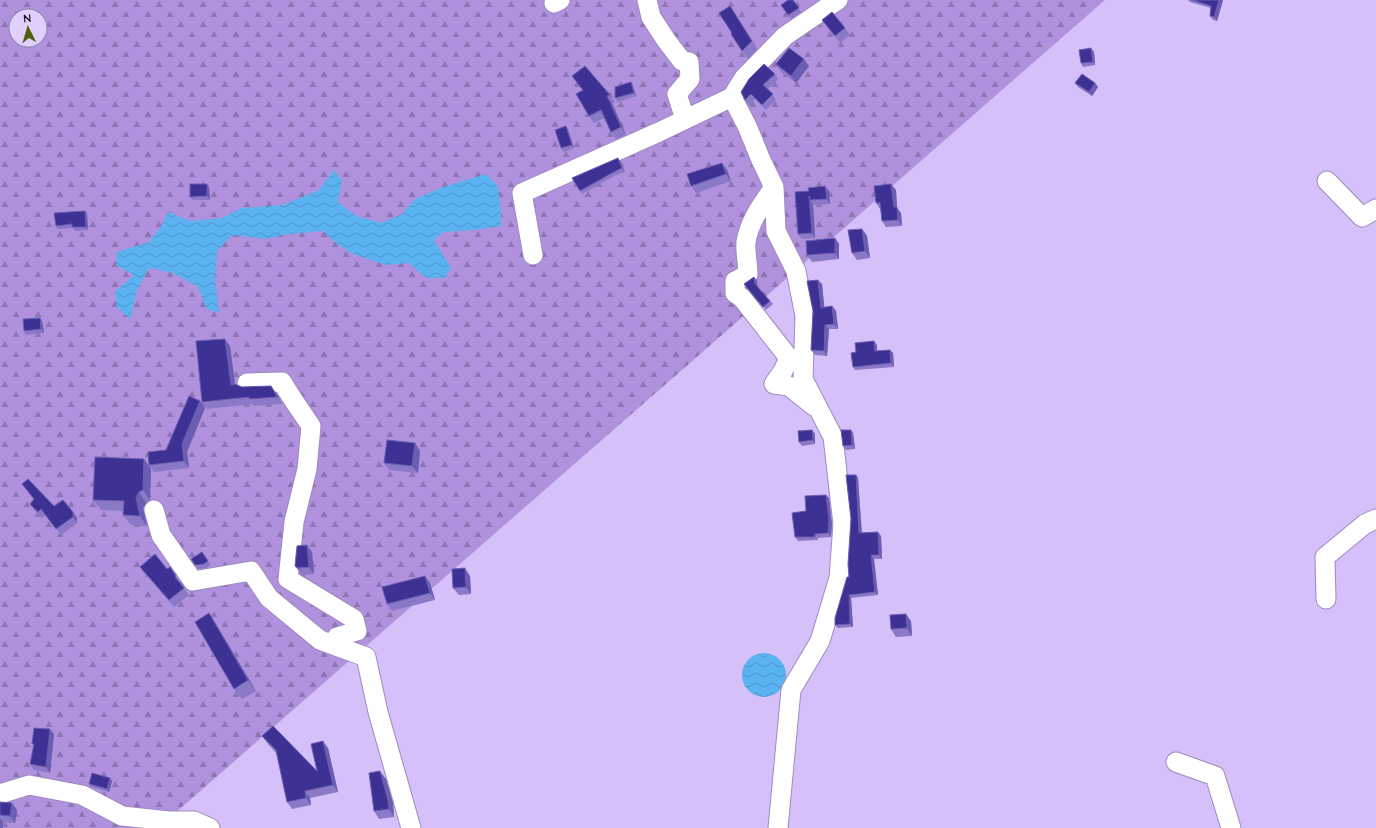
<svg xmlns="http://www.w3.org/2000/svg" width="1376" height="828" viewBox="0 0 1376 828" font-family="Quicksand,sans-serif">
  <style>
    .forest { fill: url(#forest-firs); fill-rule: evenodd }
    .water { fill: url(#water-waves) }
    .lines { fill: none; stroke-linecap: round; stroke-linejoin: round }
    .minor-casing { stroke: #9e89bf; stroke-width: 21 }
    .minor { stroke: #fff; stroke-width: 19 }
    .wall { fill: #8a79c6 }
    .shaded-wall { fill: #6b5db2 }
    .building { fill: #3d3294; stroke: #6b5db2 }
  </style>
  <defs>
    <pattern id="forest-firs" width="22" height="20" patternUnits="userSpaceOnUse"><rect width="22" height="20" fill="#af91dd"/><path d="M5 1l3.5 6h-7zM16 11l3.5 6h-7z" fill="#8d75b3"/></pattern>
    <pattern id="water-waves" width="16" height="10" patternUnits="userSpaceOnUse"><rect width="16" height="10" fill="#5ab2f0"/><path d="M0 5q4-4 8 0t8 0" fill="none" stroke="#4e98ce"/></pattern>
  </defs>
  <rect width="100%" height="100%" fill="#d6c0f9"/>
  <!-- forest -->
  <path class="forest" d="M 0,0 L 1105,0 L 158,828 L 0,828 ZM 16,16 L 40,16 L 40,40 L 16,40 Z"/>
  <!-- water -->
  <path class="water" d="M 334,170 L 342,181 L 338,202 L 356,216 L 381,223 L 402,214 L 415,199 L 443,187 L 486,174 L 498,186 L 501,212 L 501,226 L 474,230 L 444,232 L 434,240 L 451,268 L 445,278 L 426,278 L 409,263 L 386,265 L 353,254 L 337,244 L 323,231 L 289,234 L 266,239 L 232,235 L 217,251 L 215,280 L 219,313 L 207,309 L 198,287 L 173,273 L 149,268 L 137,290 L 130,319 L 117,307 L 115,292 L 134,275 L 116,265 L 117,252 L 149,242 L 162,225 L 168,212 L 190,221 L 222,218 L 242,208 L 283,205 L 319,190 Z
    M742 675a22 22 0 1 1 44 0a22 22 0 1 1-44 0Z"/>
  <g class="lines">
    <!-- minor casing -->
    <g class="minor-casing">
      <path id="minor" d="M 647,0 L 651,17 L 666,40 L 682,61 L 689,62 L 690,79 L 677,94 L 685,119
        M 554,3 L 560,0
        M 1327,181 L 1362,217 L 1376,209
        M 774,187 C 762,204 749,222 746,242 C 745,252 748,264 748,274 L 735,281 L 735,293 L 742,298 L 789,358 L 783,371 L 774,384 L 789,386 L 814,406
        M 533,255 L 522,193 L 659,132 L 732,97
        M 247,383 L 282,382 L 294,401 L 311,426 L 307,469 L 294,522 L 288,579 L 354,619 L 357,631 L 337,637 L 334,645
        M 154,510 L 161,535 L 193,581 L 251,571 L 269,598 L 320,640 L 366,657 L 378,712 L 411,828
        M 1326,599 L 1325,557 L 1365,524 L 1376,519
        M 1176,762 L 1215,776 L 1231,828
        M 0,794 L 29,785 L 82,795 L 122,816 L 169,821 L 194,821 L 210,828
        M 778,828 L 791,690 L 820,641 L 839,578 L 843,524 L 833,437 L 803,379 L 805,316 L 796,271 L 776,231 L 774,187 L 761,160 L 747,126 L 732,97 L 744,78 L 785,36 L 838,0"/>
    </g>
    <!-- minor -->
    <use href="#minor" class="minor"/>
  </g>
  <!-- wall -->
  <path class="wall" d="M 793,0 L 801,12 L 791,19 L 781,5 Z
    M 1188,0 L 1223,0 L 1217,21 L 1213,20 L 1210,16 L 1211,8 L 1190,2 Z
    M 730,6 L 757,49 L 748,59 L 731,34 L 732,33 Z
    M 822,20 L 845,28 L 850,35 L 840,43 Z
    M 1094,52 L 1095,65 L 1083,67 L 1081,63 Z
    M 776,64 L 809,66 L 796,83 L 781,72 Z
    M 775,74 L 778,79 L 768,89 L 776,100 L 766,110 L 755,99 L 749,106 L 745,100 L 741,92 Z
    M 572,76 L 610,95 L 615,102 L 612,103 L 626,135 L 616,139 L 611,132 L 604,118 L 594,123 L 589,116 L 582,90 Z
    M 631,82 L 633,86 L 636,96 L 618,102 L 615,98 Z
    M 1075,83 L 1095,83 L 1098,87 L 1092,96 L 1078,87 Z
    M 566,126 L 568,130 L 574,148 L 564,152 L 561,148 Z
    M 620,161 L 625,172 L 614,176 L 582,194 L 580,191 Z
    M 722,163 L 727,170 L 731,181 L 696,193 L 691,186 Z
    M 209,187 L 210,200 L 193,200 L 190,197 Z
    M 896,190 L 897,208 L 901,213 L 902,226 L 886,227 L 882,221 L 881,209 L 880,209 L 876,203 Z
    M 829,191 L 830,204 L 813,205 L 815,238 L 802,239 L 798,234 L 795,192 Z
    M 85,211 L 87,214 L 88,230 L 75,231 L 73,228 L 58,229 L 56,226 Z
    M 862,229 L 867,236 L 870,258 L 857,260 L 852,253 Z
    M 835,238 L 839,244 L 839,259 L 812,262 L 807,255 Z
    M 754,277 L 757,281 L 757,287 L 773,304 L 766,310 L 744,284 Z
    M 822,284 L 824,307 L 832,306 L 836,311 L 838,329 L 829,329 L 827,356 L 815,355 L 811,350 Z
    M 40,318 L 42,321 L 44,333 L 26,335 L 24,331 Z
    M 874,341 L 877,345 L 877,351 L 890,350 L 893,353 L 894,367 L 855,370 L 853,367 L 856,352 Z
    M 230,346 L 235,384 L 242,387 L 271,386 L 276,393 L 282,404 L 254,406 L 252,404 L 207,409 L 202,402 Z
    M 200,401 L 205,408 L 187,452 L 189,468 L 154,472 L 149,465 L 166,450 Z
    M 812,430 L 815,434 L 815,444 L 802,446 L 799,442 Z
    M 851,430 L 853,433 L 855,449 L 846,450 L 843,446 Z
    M 420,451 L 418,473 L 389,470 L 384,463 Z
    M 144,459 L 151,469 L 150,500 L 146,503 L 143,508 L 147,526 L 131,525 L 123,515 L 123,511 L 101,510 L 93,500 Z
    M 856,475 L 858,478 L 862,533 L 881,536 L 882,559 L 874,559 L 878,595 L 851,598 L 853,627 L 838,628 L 835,625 L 849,577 Z
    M 826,495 L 829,498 L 832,524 L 831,537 L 818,538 L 818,540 L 798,541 L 795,537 L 806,511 Z
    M 30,504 L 54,506 L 77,518 L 77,523 L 61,535 L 46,515 L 42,518 L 34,510 Z
    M 202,552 L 211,565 L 206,568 L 198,569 L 191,559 Z
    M 312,552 L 314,574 L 303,575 L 300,573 L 295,566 Z
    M 140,567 L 167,569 L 170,567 L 181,584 L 189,595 L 174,607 L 145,574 Z
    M 470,576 L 471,594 L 459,595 L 453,588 Z
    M 430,583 L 435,600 L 392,611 L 387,604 Z
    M 209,613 L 216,624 L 256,691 L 242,699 L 234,689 Z
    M 911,621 L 912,636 L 896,637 L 891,629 Z
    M 54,734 L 50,773 L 34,770 L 30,764 L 34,746 L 32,744 Z
    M 262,736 L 317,771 L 328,748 L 338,792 L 310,798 L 311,805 L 292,809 L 287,802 L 276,753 L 267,743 Z
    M 110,778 L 112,781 L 109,792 L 91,787 L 89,784 Z
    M 386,779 L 393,803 L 394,817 L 379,819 L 374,811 Z
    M 0,802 L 12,803 L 17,810 L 15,823 L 3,822 L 3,828 L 0,828 Z"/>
  <!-- shaded-wall -->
  <path class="shaded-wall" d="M 1219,0 L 1223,0 L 1217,21 L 1214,17 Z
    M 1091,48 L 1094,52 L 1095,65 L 1093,62 Z
    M 804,59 L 809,66 L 796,83 L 791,76 Z
    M 631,82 L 633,86 L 636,96 L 634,93 Z
    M 1095,83 L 1098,87 L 1092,96 L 1089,92 Z
    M 607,96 L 612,103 L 626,135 L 621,127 Z
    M 566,126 L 568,130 L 574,148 L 572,145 Z
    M 618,158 L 620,161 L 625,172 L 622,168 Z
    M 722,163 L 727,170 L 731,181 L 726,174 Z
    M 207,184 L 209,187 L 210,200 L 207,196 Z
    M 891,184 L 896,190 L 897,208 L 901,213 L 902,226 L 898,220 L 894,207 Z
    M 825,186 L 829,191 L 830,204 L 827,199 Z
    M 810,200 L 813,205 L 815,238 L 812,233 Z
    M 85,211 L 87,214 L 88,230 L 86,227 Z
    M 862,229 L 867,236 L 870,258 L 865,251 Z
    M 835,238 L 839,244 L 839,259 L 835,253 Z
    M 754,277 L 757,281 L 758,288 L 755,284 Z
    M 818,280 L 822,284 L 825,313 L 821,308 Z
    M 832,306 L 836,311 L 838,329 L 834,324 Z
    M 40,318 L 42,321 L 44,333 L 41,329 Z
    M 825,325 L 829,329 L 827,356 L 824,351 Z
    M 225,339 L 230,346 L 236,392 L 231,385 Z
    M 874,341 L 877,345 L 877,355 L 875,351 Z
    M 890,350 L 893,353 L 894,367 L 891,363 Z
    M 271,386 L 276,393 L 282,404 L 277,397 Z
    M 200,401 L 205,408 L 187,452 L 189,468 L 184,461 L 182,444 Z
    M 812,430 L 815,434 L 815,444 L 813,440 Z
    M 851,430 L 853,433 L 855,449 L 852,445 Z
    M 415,443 L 420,451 L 418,473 L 412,466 Z
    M 144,459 L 151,469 L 150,500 L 143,490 Z
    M 856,475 L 858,478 L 862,537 L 859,533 Z
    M 139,492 L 146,503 L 143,508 L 147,526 L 140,516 L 136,497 Z
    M 826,495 L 829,498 L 832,524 L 831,537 L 828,533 Z
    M 73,512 L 77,518 L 77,523 L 73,517 Z
    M 878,532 L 881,536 L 882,559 L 879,555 Z
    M 307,545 L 312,552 L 314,574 L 309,567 Z
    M 871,555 L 874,559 L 878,595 L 875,592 Z
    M 465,568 L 470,576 L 471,594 L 466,587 Z
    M 425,576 L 430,583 L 435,600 L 430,593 Z
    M 849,595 L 851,598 L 853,627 L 850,624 Z
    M 209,613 L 216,624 L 256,691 L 248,680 Z
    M 906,614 L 911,621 L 912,636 L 907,628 Z
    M 50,729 L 54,734 L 50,773 L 46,767 Z
    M 323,741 L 328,748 L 338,792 L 333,785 Z
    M 380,771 L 386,779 L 393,803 L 394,817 L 389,809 Z
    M 110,778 L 112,781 L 109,792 L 107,789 Z
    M 305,791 L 310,798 L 311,805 L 306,798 Z
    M 12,803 L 17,810 L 15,823 L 10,816 Z
    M 0,818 L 3,822 L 3,828 L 0,828 Z"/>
  <!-- building -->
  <path class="building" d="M 788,0 L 793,0 L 799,8 L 788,15 L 781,5 Z
    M 1192,0 L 1219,0 L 1214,17 L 1210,16 L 1211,6 Z
    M 730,6 L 752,41 L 742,51 L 731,34 L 732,33 L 719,13 Z
    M 832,12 L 845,28 L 835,36 L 822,20 Z
    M 789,48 L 804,59 L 791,76 L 776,64 Z
    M 1091,48 L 1093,62 L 1081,63 L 1079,50 Z
    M 764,64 L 775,74 L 763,85 L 773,94 L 762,105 L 751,94 L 745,100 L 741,92 L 749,79 Z
    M 585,66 L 610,95 L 607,96 L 621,127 L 611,132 L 601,110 L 589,116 L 576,94 L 583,90 L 572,76 Z
    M 1082,74 L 1095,83 L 1089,92 L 1075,83 Z
    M 631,82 L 634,93 L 615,98 L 615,87 Z
    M 566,126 L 572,145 L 561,148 L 555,130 Z
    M 618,158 L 622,168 L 612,173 L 580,191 L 572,178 Z
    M 722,163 L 726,174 L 691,186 L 687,174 Z
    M 190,184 L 207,184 L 207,196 L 190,197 Z
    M 891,184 L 894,207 L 897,207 L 898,220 L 882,221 L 880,203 L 876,203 L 874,186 Z
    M 825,186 L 827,199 L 810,200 L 809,196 L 812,233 L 798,234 L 795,192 L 809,191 L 808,188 Z
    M 85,211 L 86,227 L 72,227 L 72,224 L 56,226 L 54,213 Z
    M 862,229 L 865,251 L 852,253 L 848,230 Z
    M 835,238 L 835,253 L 807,255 L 806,241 Z
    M 754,277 L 755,284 L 770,301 L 763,307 L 744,284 Z
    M 818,280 L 821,308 L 832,306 L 834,324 L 825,325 L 824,351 L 811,350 L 813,311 L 807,281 Z
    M 40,318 L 41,329 L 24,331 L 23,319 Z
    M 225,339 L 231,385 L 235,384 L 242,387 L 271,386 L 277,397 L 249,399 L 249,397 L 202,402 L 196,341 Z
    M 874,341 L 875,351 L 890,350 L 891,363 L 853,367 L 851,353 L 856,352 L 855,343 Z
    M 189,396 L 200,401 L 182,444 L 184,461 L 149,465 L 148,452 L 166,450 Z
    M 812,430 L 813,440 L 799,442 L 798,431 Z
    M 841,430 L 851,430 L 852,445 L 843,446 Z
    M 387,440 L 415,443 L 412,466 L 384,463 Z
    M 95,457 L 144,459 L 143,490 L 139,492 L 136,497 L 140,516 L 123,515 L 124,501 L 93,500 Z
    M 846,475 L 856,475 L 859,533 L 878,532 L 879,555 L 871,555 L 875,592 L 849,595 L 850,624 L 835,625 L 835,618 L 847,577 L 849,577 L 848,564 L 851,519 Z
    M 28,479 L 54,506 L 63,500 L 73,512 L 73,517 L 56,529 L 41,509 L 38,512 L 30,504 L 34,499 L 22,484 Z
    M 826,495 L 829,521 L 828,533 L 815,534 L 815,537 L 795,537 L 792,513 L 806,511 L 805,496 Z
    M 307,545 L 309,567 L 298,568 L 295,566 L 297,546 Z
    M 202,552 L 208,561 L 204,564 L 195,565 L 191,559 Z
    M 155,554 L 167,569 L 170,567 L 176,576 L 175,577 L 184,588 L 169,600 L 140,567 Z
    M 465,568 L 466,587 L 453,588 L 452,569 Z
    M 425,576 L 430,593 L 387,604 L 382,587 Z
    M 209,613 L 248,680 L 234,689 L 195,622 Z
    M 906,614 L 907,628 L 891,629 L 890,615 Z
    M 273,726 L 317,771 L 311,744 L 323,741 L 333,785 L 305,791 L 306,798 L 287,802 L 276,750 L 262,736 Z
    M 34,728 L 50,729 L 46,767 L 30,764 L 34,744 L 32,744 Z
    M 380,771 L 387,796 L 389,809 L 374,811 L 369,773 Z
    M 92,773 L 110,778 L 107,789 L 89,784 Z
    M 0,802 L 12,803 L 10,816 L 0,815 Z"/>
  <!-- north arrow -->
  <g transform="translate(28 28) rotate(355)"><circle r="19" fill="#e1d0fe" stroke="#9083a6"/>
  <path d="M0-3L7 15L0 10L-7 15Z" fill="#50620a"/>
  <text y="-6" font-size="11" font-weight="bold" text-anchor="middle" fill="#170f23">N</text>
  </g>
</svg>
